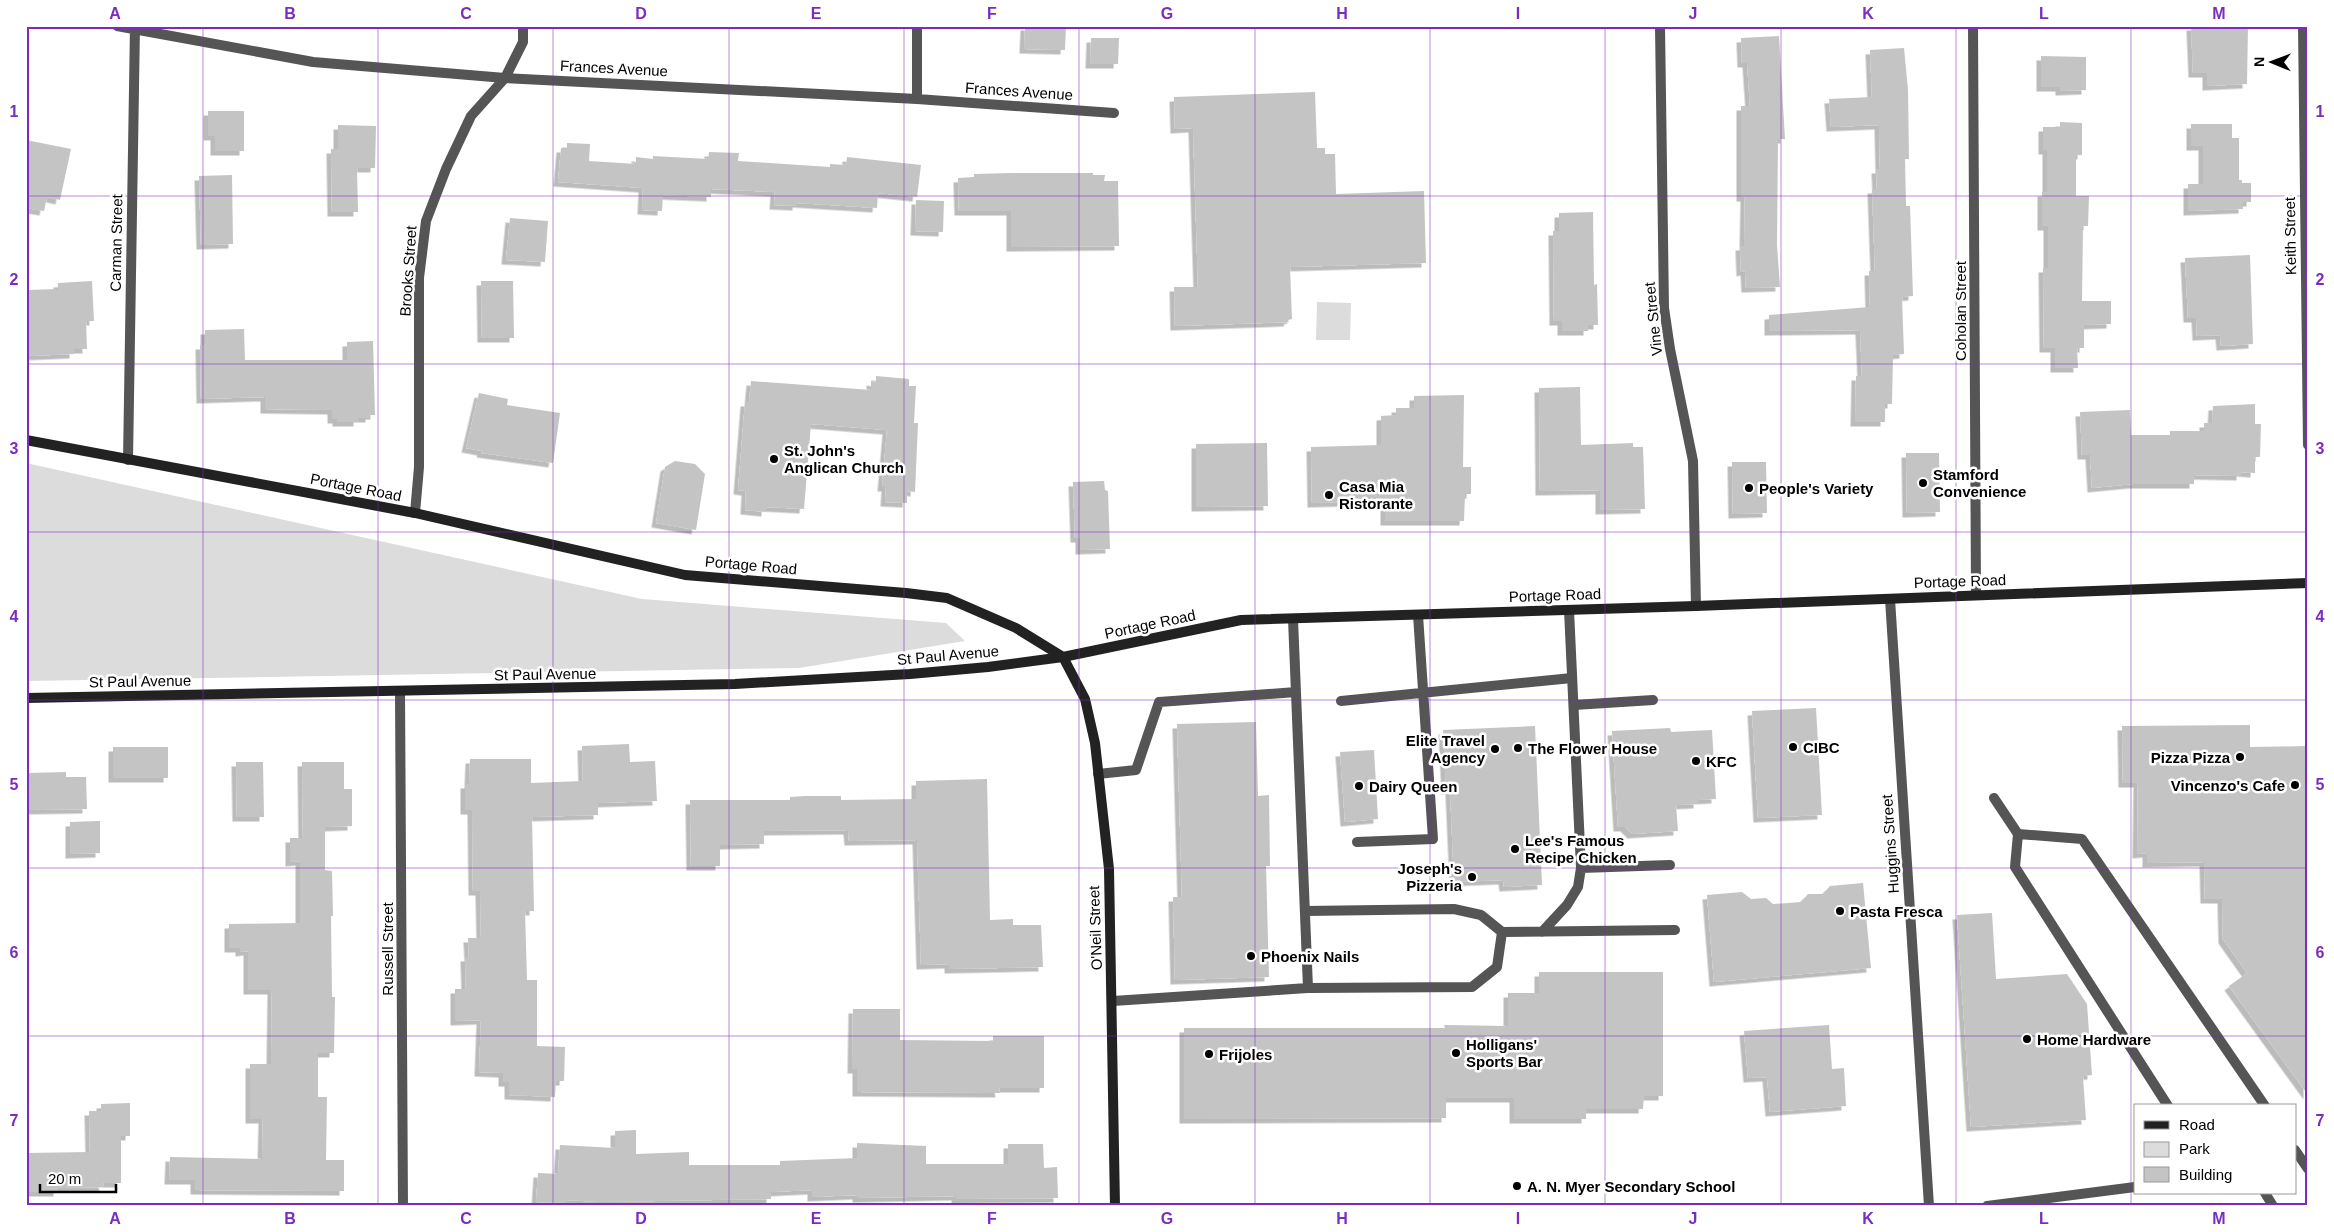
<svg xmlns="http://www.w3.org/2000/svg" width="2334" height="1232" viewBox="0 0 2334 1232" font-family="Helvetica,sans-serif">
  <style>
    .green { fill: #dcdcdc }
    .building { fill: #c4c4c4; filter: url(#shadow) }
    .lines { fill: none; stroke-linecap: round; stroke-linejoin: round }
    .lane { stroke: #555; stroke-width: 10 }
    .street { stroke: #555; stroke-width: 10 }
    .secondary { stroke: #222; stroke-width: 10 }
    .grid { fill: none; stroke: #7b2cbf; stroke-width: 1; stroke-opacity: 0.55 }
    .poi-dot { fill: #000; stroke: #fff; stroke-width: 2 }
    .labels { text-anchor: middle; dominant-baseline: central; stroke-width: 5; stroke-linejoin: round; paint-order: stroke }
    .street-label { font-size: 15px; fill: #000; stroke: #fff }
    .poi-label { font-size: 15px; font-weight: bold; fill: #000; stroke: #fff; text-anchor: start }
    .neatline { fill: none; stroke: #7b2cbf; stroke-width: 2 }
    .grid-label { font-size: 16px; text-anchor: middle; font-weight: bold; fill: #7b2cbf }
  </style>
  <defs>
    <filter id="shadow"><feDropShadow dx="-4.5" dy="4.5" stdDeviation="0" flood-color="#0004"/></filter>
  </defs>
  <rect width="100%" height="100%" fill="#fff"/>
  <!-- green -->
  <path class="green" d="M 1317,302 L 1351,303 L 1350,340 L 1316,340 Z
    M 26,463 L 642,599 L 946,623 L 965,641 L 799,668 L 26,681 Z"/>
  <!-- building -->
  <path class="building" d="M 1025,26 L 1066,26 L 1065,50 L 1024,49 Z
    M 2191,26 L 2248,26 L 2247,84 L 2207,86 L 2207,73 L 2193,73 Z
    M 1779,36 L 1785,139 L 1778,139 L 1777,245 L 1780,287 L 1746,288 L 1745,271 L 1741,272 L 1740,246 L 1744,246 L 1745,197 L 1741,197 L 1741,106 L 1750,106 L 1747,63 L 1742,63 L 1741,38 Z
    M 1091,38 L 1119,38 L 1118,64 L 1090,64 Z
    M 1904,48 L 1908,90 L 1909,159 L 1905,159 L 1906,206 L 1910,206 L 1913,296 L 1902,297 L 1904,354 L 1893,355 L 1892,404 L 1885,404 L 1885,422 L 1855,422 L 1856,376 L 1862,376 L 1860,330 L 1769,331 L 1769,315 L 1870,307 L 1869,271 L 1875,271 L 1872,189 L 1877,189 L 1876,169 L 1880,169 L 1879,125 L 1831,127 L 1829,99 L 1872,97 L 1870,50 Z
    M 2041,56 L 2086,57 L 2086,90 L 2060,91 L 2060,87 L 2041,87 Z
    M 1315,92 L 1317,148 L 1325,148 L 1325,154 L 1335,154 L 1336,194 L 1424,191 L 1426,263 L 1290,267 L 1292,319 L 1288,320 L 1289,322 L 1175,326 L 1174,287 L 1198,287 L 1193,128 L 1175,129 L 1174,97 Z
    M 208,111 L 244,111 L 244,151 L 215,151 L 215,136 L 208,136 Z
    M 2060,122 L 2082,123 L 2082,155 L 2076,155 L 2076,196 L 2089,196 L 2088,226 L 2083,226 L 2082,301 L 2111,301 L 2111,324 L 2084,325 L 2084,348 L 2077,348 L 2078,368 L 2055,368 L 2055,348 L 2044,348 L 2043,268 L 2048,268 L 2048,226 L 2042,226 L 2042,192 L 2047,192 L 2047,150 L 2043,150 L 2043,127 L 2060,127 Z
    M 2191,124 L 2232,124 L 2232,138 L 2239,138 L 2239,180 L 2242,180 L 2242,183 L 2251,183 L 2251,202 L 2243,202 L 2243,209 L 2188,211 L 2188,184 L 2203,184 L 2203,146 L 2191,146 Z
    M 338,125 L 376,126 L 375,168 L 357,168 L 358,212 L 332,212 L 331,149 L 338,149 Z
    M 26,140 L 71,149 L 60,200 L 47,197 L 44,211 L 26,208 Z
    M 567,143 L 590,144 L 589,161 L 636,164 L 636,157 L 653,159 L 653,156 L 708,159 L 709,152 L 739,153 L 738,161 L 830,167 L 830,164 L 846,165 L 847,157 L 921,165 L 917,197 L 878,193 L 877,208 L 797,203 L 797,206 L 774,205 L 775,192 L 711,189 L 711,197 L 663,195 L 662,211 L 642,210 L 643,188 L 558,182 L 561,148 L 567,148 Z
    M 1011,173 L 1093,173 L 1093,175 L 1105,175 L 1104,181 L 1118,181 L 1119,246 L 1011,247 L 1011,211 L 959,211 L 958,178 L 974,177 L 974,174 Z
    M 232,175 L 233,244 L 201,245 L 199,176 Z
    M 916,200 L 944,201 L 943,232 L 915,231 Z
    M 1593,212 L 1594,285 L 1597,284 L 1598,325 L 1588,325 L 1588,331 L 1562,331 L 1562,321 L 1554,321 L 1553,231 L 1559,231 L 1559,213 Z
    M 510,218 L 548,221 L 545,262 L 506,260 Z
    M 2250,255 L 2253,344 L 2221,346 L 2220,335 L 2197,336 L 2196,318 L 2188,318 L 2185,258 Z
    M 92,281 L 94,321 L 86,321 L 87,349 L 74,349 L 74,354 L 28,356 L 28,351 L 26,351 L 26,290 L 58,289 L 58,283 Z
    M 481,281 L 513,281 L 514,338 L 482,338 Z
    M 244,329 L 245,360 L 347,360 L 347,342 L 373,341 L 375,415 L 370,415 L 370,418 L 358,418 L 358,422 L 337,422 L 337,419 L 332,419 L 332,410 L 265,409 L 265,397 L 201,399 L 200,345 L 205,345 L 205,330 Z
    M 876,376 L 909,379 L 909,386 L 916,386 L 914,423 L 918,423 L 915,492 L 907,491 L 907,503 L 885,502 L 886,487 L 882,487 L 887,430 L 811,424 L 804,509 L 766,507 L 766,512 L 745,510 L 746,491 L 738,490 L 745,402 L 749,402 L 751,381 L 871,390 L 871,381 L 876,382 Z
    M 1580,387 L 1581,445 L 1633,443 L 1633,447 L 1643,447 L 1645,509 L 1600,510 L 1600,490 L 1540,491 L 1539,388 Z
    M 479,393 L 508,399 L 507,405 L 560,413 L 553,463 L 481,453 L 482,451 L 466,448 Z
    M 1464,395 L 1463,467 L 1471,467 L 1471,494 L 1465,494 L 1464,521 L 1385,521 L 1385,501 L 1312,503 L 1311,447 L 1381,445 L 1381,416 L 1396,415 L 1396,408 L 1414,408 L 1414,396 Z
    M 2255,404 L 2255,424 L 2261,424 L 2260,457 L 2255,457 L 2255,473 L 2241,472 L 2241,476 L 2194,475 L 2194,484 L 2133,484 L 2092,488 L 2090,455 L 2082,455 L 2080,412 L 2130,410 L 2131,435 L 2170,435 L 2170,431 L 2204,431 L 2204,423 L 2212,423 L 2213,406 Z
    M 1267,443 L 1268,506 L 1196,507 L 1196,444 Z
    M 1906,453 L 1939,453 L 1940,512 L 1907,513 Z
    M 675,461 L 695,464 L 705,474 L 696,530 L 656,523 L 665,467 Z
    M 1732,462 L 1766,462 L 1767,513 L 1733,514 Z
    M 1104,481 L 1105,490 L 1108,491 L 1110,549 L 1080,550 L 1080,538 L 1075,538 L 1073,482 Z
    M 1816,708 L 1822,815 L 1758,818 L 1752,711 Z
    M 1256,722 L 1258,796 L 1269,795 L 1270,866 L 1266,866 L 1269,977 L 1175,980 L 1173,897 L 1182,897 L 1177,724 Z
    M 2250,725 L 2250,747 L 2308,746 L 2308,1095 L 2229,986 L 2247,973 L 2223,939 L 2222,899 L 2205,899 L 2204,862 L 2147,863 L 2147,853 L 2137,854 L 2138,783 L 2123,783 L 2122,726 Z
    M 1535,726 L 1542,885 L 1504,887 L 1503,880 L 1454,882 L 1450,790 L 1446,790 L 1443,730 Z
    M 1670,728 L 1671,732 L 1712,730 L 1716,799 L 1698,800 L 1698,804 L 1676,805 L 1678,831 L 1632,834 L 1625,827 L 1618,827 L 1612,731 Z
    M 629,744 L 630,762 L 655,761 L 657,801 L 598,803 L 598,815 L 532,817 L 534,911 L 525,911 L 527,980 L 537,980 L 537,1046 L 565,1047 L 564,1081 L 556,1081 L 555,1097 L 509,1095 L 509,1082 L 503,1082 L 503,1073 L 479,1072 L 481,1020 L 455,1021 L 455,989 L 466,989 L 465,957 L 469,957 L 468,938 L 481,938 L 480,891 L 473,891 L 472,810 L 465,810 L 465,784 L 469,784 L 470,759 L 531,759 L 531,783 L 583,781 L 582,746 Z
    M 113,747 L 168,747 L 168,778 L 113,778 Z
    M 1374,750 L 1378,819 L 1345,822 L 1340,752 Z
    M 236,762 L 263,762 L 264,817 L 237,817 Z
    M 302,762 L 344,762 L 344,789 L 352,789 L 352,826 L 325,827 L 325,870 L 332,871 L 333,916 L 331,916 L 332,997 L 335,997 L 334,1053 L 318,1053 L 318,1097 L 327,1097 L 326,1160 L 344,1160 L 344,1191 L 195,1190 L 195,1180 L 169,1180 L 170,1157 L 262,1159 L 263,1119 L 250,1119 L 250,1064 L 271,1064 L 272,990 L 248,990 L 248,951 L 240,952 L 240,948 L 229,948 L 229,924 L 300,923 L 300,861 L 290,862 L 290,838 L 303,838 Z
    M 66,772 L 66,777 L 86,777 L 87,809 L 29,810 L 28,773 Z
    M 987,779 L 990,920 L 1013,919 L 1013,925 L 1041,925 L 1043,967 L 949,969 L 949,964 L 921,965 L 917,840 L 849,841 L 848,830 L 764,831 L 764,844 L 720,845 L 720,866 L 691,866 L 690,800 L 790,800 L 790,797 L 805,796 L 841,796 L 841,800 L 916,799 L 916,781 Z
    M 100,821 L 100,853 L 70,854 L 70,822 Z
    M 1863,883 L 1871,968 L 1714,982 L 1707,895 L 1742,892 L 1751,899 L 1766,898 L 1773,904 L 1801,902 L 1808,894 L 1823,894 L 1830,886 Z
    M 1992,913 L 1996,979 L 2067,974 L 2087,1004 L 2092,1075 L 2083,1076 L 2086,1120 L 1971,1127 L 1957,915 Z
    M 1539,972 L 1663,972 L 1663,1096 L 1644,1096 L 1643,1109 L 1586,1109 L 1586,1119 L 1514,1119 L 1514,1098 L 1446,1098 L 1446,1118 L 1184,1119 L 1184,1028 L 1445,1028 L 1444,1025 L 1508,1026 L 1508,993 L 1539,993 Z
    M 853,1009 L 900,1009 L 900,1040 L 993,1041 L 993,1036 L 1044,1036 L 1044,1088 L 999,1088 L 1000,1093 L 857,1092 L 857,1069 L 852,1069 Z
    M 1829,1025 L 1832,1069 L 1844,1068 L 1846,1106 L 1770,1112 L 1767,1077 L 1748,1078 L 1744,1031 Z
    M 130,1103 L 130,1136 L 121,1136 L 121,1183 L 103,1183 L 104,1187 L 58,1188 L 58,1192 L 26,1192 L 26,1153 L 90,1152 L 89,1111 L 101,1111 L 101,1104 Z
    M 636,1130 L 636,1154 L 689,1152 L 689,1165 L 780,1165 L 780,1161 L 857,1158 L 857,1143 L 926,1146 L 926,1164 L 1008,1164 L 1008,1144 L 1043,1144 L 1044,1168 L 1057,1167 L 1058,1198 L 956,1199 L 956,1196 L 857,1198 L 857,1195 L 812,1197 L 812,1190 L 771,1192 L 771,1199 L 599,1202 L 567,1200 L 567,1203 L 536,1202 L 538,1173 L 558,1174 L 560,1145 L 615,1148 L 615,1131 Z"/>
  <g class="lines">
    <!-- lane -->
    <path class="lane" d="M 1569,610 L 1581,868 L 1670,865
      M 1293,619 L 1308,988
      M 1341,701 L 1572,678
      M 1574,705 L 1653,700
      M 1098,774 L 1136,770 L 1159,702 L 1296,692
      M 1994,798 L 2018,834 L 2082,839 L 2265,1106
      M 2018,834 L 2015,867 L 2168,1106
      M 1357,842 L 1433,839 L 1418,615
      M 1305,911 L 1454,909 L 1481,915 L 1502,932
      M 1542,932 L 1567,905 L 1578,887 L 1581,868
      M 1113,1001 L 1308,988 L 1472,987 L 1497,967 L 1502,932 L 1675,930
      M 2295,1150 L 2308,1169
      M 2265,1193 L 2273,1206
      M 1987,1206 L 2135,1187"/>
    <!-- street -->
    <path class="street" d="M 117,26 L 313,62 L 505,78 L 917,99 L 1114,113
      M 1660,26 L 1664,308 L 1670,349 L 1693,461 L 1696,606
      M 1973,26 L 1976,595
      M 2303,26 L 2308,445
      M 917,99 L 917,26
      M 128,460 L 135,26
      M 415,513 L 419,467 L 419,278 L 426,221 L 446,169 L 471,116 L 505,78 L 523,42 L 523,26
      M 1890,599 L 1929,1206
      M 400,692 L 403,1206"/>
    <!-- secondary -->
    <path class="secondary" d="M 26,440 L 415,513 L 685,575 L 906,593 L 947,598 L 1016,628 L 1063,657
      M 1063,657 L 1085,699 L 1095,743 L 1109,869 L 1115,1206
      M 26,698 L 735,684 L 910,674 L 988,667 L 1063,657 L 1241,620 L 1696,606 L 2308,583"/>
  </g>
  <!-- grid -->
  <path class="grid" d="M 203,26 L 203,1206M 378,26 L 378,1206M 553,26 L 553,1206M 729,26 L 729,1206M 904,26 L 904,1206M 1079,26 L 1079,1206M 1255,26 L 1255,1206M 1430,26 L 1430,1206M 1605,26 L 1605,1206M 1781,26 L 1781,1206M 1956,26 L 1956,1206M 2131,26 L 2131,1206M 26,196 L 2308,196M 26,364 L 2308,364M 26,532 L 2308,532M 26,700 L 2308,700M 26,868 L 2308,868M 26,1036 L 2308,1036"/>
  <!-- markers -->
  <g class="poi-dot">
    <circle cx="774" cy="459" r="5"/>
    <circle cx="1923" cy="483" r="5"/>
    <circle cx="1749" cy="488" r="5"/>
    <circle cx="1329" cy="495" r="5"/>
    <circle cx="1793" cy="747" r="5"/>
    <circle cx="1518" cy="748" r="5"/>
    <circle cx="1495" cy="749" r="5"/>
    <circle cx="2240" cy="757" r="5"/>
    <circle cx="1696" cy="761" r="5"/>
    <circle cx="2295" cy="785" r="5"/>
    <circle cx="1359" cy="786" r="5"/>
    <circle cx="1515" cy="849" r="5"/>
    <circle cx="1472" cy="877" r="5"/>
    <circle cx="1840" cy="911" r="5"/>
    <circle cx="1251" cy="956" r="5"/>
    <circle cx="2027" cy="1039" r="5"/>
    <circle cx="1456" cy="1053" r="5"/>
    <circle cx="1209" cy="1054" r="5"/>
    <circle cx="1517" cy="1186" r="5"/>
  </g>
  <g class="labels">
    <!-- street labels -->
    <g class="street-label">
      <text transform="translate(614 68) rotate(3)">Frances Avenue</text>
      <text transform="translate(1019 91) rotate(4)">Frances Avenue</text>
      <text transform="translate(2290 236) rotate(-91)">Keith Street</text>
      <text transform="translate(116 243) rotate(-89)">Carman Street</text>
      <text transform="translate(408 271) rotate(-86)">Brooks Street</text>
      <text transform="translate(1960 311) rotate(-90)">Coholan Street</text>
      <text transform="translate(1653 319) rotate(-96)">Vine Street</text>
      <text transform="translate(356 487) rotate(11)">Portage Road</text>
      <text transform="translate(751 565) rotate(5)">Portage Road</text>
      <text transform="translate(1960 581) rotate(-2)">Portage Road</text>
      <text transform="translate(1555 595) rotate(-2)">Portage Road</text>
      <text transform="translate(1150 624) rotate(-12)">Portage Road</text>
      <text transform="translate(948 655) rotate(-5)">St Paul Avenue</text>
      <text transform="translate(545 674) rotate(-1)">St Paul Avenue</text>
      <text transform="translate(140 681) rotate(-1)">St Paul Avenue</text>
      <text transform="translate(1890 844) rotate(-94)">Huggins Street</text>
      <text transform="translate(1095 928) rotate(-92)">O'Neil Street</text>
      <text transform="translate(387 949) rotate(-90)">Russell Street</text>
    </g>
    <!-- poi labels -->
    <g class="poi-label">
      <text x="784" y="450">St. John's<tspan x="784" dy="17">Anglican Church</tspan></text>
      <text x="1933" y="474">Stamford<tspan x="1933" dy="17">Convenience</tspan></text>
      <text x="1339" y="486">Casa Mia<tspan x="1339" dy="17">Ristorante</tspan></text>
      <text x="1759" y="488">People's Variety</text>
      <text x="1485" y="740" text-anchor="end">Elite Travel<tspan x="1485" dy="17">Agency</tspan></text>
      <text x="1803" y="747">CIBC</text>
      <text x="1528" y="748">The Flower House</text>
      <text x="2230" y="757" text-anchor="end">Pizza Pizza</text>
      <text x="1706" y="761">KFC</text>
      <text x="2285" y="785" text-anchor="end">Vincenzo's Cafe</text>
      <text x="1369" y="786">Dairy Queen</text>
      <text x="1525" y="840">Lee's Famous<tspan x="1525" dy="17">Recipe Chicken</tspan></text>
      <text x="1462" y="868" text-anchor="end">Joseph's<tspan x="1462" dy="17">Pizzeria</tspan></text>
      <text x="1850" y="911">Pasta Fresca</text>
      <text x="1261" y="956">Phoenix Nails</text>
      <text x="2037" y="1039">Home Hardware</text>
      <text x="1466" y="1044">Holligans'<tspan x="1466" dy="17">Sports Bar</tspan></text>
      <text x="1219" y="1054">Frijoles</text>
      <text x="1527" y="1186">A. N. Myer Secondary School</text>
    </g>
  </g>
  <!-- border -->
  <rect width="2334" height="1232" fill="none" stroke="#ffffff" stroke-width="55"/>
  <!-- legend -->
  <rect x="2134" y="1104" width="162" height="90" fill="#ffffff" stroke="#999999"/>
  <rect x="2144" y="1121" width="25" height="8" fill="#222222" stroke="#999999"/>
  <text x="2179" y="1130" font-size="15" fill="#000000">Road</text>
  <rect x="2144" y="1142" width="25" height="15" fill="#dcdcdc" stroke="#999999"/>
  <text x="2179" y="1154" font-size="15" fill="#000000">Park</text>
  <rect x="2144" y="1167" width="25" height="15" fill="#c4c4c4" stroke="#999999"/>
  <text x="2179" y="1180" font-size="15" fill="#000000">Building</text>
  <!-- north arrow -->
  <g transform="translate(2272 62) rotate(271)" stroke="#ffffff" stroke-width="4" paint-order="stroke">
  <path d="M0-4L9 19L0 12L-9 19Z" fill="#000000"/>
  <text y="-8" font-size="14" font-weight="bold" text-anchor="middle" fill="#000000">N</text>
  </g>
  <!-- scale -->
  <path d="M40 1184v8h76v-8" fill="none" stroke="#000000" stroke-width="2.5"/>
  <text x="48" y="1184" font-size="15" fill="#000000" stroke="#ffffff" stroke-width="4" paint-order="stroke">20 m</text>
  <rect x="28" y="28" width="2278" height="1176" class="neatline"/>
  <g class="grid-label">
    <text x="115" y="19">A</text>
    <text x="290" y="19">B</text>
    <text x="466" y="19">C</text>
    <text x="641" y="19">D</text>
    <text x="816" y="19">E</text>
    <text x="992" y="19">F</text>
    <text x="1167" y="19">G</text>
    <text x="1342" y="19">H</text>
    <text x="1518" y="19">I</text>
    <text x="1693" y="19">J</text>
    <text x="1868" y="19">K</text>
    <text x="2044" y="19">L</text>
    <text x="2219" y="19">M</text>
    <text x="14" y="117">1</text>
    <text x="2320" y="117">1</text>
    <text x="14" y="285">2</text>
    <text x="2320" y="285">2</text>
    <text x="14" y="454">3</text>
    <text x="2320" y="454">3</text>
    <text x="14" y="622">4</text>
    <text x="2320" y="622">4</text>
    <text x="14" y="790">5</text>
    <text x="2320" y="790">5</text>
    <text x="14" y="958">6</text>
    <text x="2320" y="958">6</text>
    <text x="14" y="1126">7</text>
    <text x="2320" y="1126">7</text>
    <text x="115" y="1224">A</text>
    <text x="290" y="1224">B</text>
    <text x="466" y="1224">C</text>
    <text x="641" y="1224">D</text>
    <text x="816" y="1224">E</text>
    <text x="992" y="1224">F</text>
    <text x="1167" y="1224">G</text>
    <text x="1342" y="1224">H</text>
    <text x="1518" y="1224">I</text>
    <text x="1693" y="1224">J</text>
    <text x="1868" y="1224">K</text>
    <text x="2044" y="1224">L</text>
    <text x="2219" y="1224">M</text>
  </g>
</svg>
